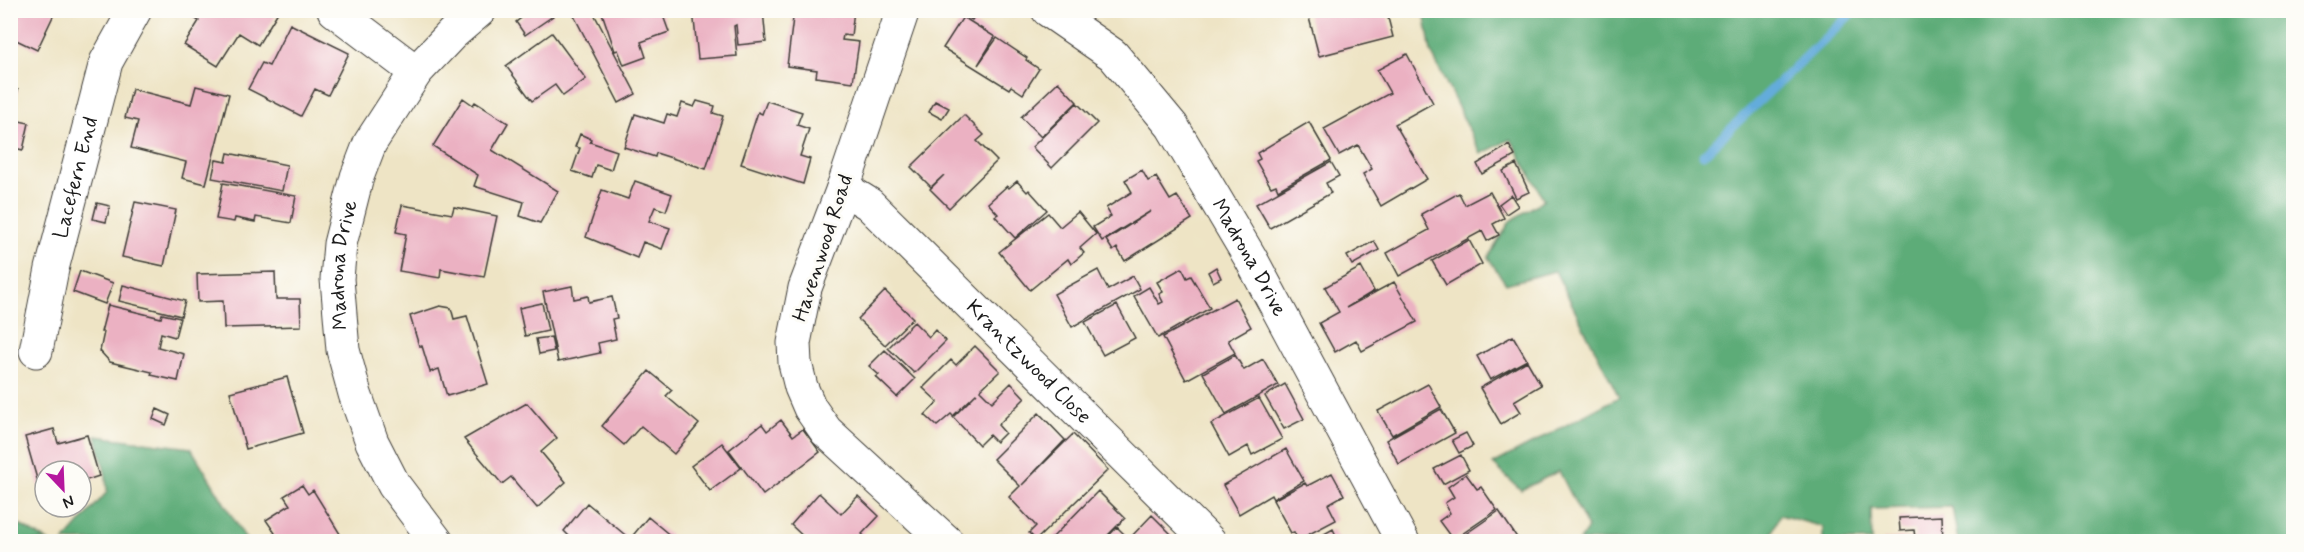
<svg xmlns="http://www.w3.org/2000/svg" width="2304" height="552" viewBox="0 0 2304 552" font-family="Mynerve,sans-serif">
  <style>
    .forest { fill: #5dac78; stroke: #3c644a; stroke-width: 1.5 }
    .lines { fill: none; stroke-linecap: round; stroke-linejoin: round }
    .stream { stroke: #63acdb; stroke-width: 9 }
    .building { fill: #ebb1c2 }
    .minor-casing { stroke: #3c3a35; stroke-width: 35 }
    .minor { stroke: #fff; stroke-width: 33 }
    .labels { text-anchor: middle; dominant-baseline: central; stroke-width: 6; stroke-linejoin: round; paint-order: stroke }
    .street-label { font-size: 21px; fill: #1c1c1c; stroke: #fdfcf7 }
  </style>
  <rect width="100%" height="100%" fill="#fdfcf7"/>
  <filter id="ink" filterUnits="userSpaceOnUse"><feTurbulence type="fractalNoise" baseFrequency=".0167" numOctaves="2"/><feDisplacementMap in="SourceGraphic" scale="12" xChannelSelector="R" yChannelSelector="G"/><feConvolveMatrix kernelMatrix="1 2 1 2 8 2 1 2 1" color-interpolation-filters="sRGB"/></filter>
  <filter id="wash" filterUnits="userSpaceOnUse"><feTurbulence type="fractalNoise" baseFrequency=".008" numOctaves="4" result="noise"/><feDisplacementMap in="SourceGraphic" scale="24" xChannelSelector="R" yChannelSelector="G"/><feGaussianBlur stdDeviation="1.35" result="paint"/><feColorMatrix in="noise" values="0 0 0 0 0 0 0 0 0 0 0 0 0 0 0 0 0 1.4 0 .05"/><feComposite in="paint" operator="in"/></filter>
  <g filter="url(#wash)">
    <rect width="100%" height="100%" fill="#eee4c5"/>
    <!-- forest -->
    <path class="forest" d="M 1424,11 L 2293,11 L 2293,541 L 1958,541 L 1952,507 L 1871,509 L 1872,541 L 1823,541 L 1823,527 L 1780,515 L 1768,541 L 1579,541 L 1588,528 L 1559,471 L 1521,490 L 1493,464 L 1619,397 L 1555,271 L 1506,284 L 1488,258 L 1510,221 L 1544,200 L 1511,139 L 1481,154 L 1431,52 Z
      M 96,436 L 191,448 L 247,541 L 64,541 L 107,492 L 106,476 Z
      M 11,520 L 48,541 L 11,541 Z"/>
    <g class="lines">
      <!-- stream -->
      <path class="stream" d="M 1703,155 L 1855,10"/>
    </g>
    <g id="blocks">
      <!-- building -->
      <path class="building" d="M 10,10 L 56,10 L 37,50 L 10,37 Z
        M 190,10 L 276,10 L 278,12 L 258,45 L 239,33 L 218,66 L 184,45 L 199,21 L 188,14 Z
        M 532,10 L 550,10 L 553,16 L 525,35 L 516,22 Z
        M 571,10 L 592,10 L 636,94 L 619,103 Z
        M 601,10 L 661,10 L 669,32 L 641,42 L 646,57 L 624,65 L 618,50 L 615,51 Z
        M 693,10 L 763,10 L 766,42 L 738,45 L 736,25 L 734,26 L 737,56 L 698,59 Z
        M 794,10 L 854,10 L 851,36 L 843,35 L 842,40 L 859,42 L 853,82 L 816,77 L 817,70 L 787,66 Z
        M 955,10 L 983,10 L 979,17 L 975,15 L 972,20 Z
        M 1307,10 L 1386,10 L 1393,37 L 1319,56 Z
        M 963,17 L 995,37 L 978,65 L 997,38 L 1027,58 L 1026,60 L 1039,69 L 1023,94 L 1011,86 L 1009,89 L 943,48 Z
        M 290,24 L 349,53 L 328,95 L 315,89 L 301,116 L 248,89 L 262,63 L 269,66 Z
        M 552,33 L 586,79 L 563,96 L 555,85 L 532,101 L 506,66 Z
        M 1407,54 L 1433,103 L 1395,124 L 1427,179 L 1381,206 L 1363,174 L 1372,169 L 1358,145 L 1339,155 L 1324,129 L 1390,93 L 1377,70 Z
        M 1058,82 L 1077,102 L 1041,137 L 1021,117 Z
        M 196,86 L 229,94 L 206,184 L 182,178 L 186,162 L 131,148 L 138,121 L 125,118 L 132,89 L 191,104 Z
        M 10,89 L 18,90 L 11,116 L 10,116 Z
        M 463,98 L 473,105 L 475,102 L 508,123 L 492,150 L 558,191 L 540,223 L 520,216 L 524,202 L 474,186 L 478,175 L 433,146 Z
        M 697,101 L 715,106 L 713,113 L 723,116 L 706,169 L 656,153 L 655,157 L 624,147 L 635,114 L 664,123 L 667,114 L 677,117 L 682,103 L 694,107 Z
        M 767,101 L 802,112 L 797,125 L 809,129 L 800,156 L 810,159 L 803,184 L 741,164 L 758,112 L 762,114 Z
        M 935,101 L 949,108 L 942,119 L 929,112 Z
        M 1077,103 L 1097,123 L 1052,168 L 1032,147 Z
        M 964,115 L 984,135 L 977,141 L 997,161 L 949,208 L 930,189 L 944,175 L 931,187 L 911,167 Z
        M 10,119 L 29,123 L 23,150 L 10,147 Z
        M 1309,122 L 1331,160 L 1278,190 L 1276,185 L 1271,187 L 1256,161 L 1260,159 L 1257,153 Z
        M 580,134 L 591,139 L 590,142 L 617,151 L 611,170 L 596,165 L 592,178 L 572,171 L 580,148 L 575,147 Z
        M 1509,145 L 1515,156 L 1482,174 L 1477,164 Z
        M 228,153 L 287,165 L 282,191 L 212,178 L 216,160 L 226,162 Z
        M 1331,162 L 1339,176 L 1326,183 L 1331,193 L 1270,228 L 1256,204 Z
        M 1516,164 L 1529,192 L 1516,198 L 1503,171 Z
        M 1142,170 L 1148,181 L 1156,177 L 1170,200 L 1177,196 L 1192,219 L 1125,261 L 1117,248 L 1113,251 L 1106,240 L 1151,211 L 1102,241 L 1093,227 L 1111,216 L 1106,208 L 1132,192 L 1125,180 Z
        M 635,181 L 672,194 L 666,211 L 655,207 L 649,221 L 670,228 L 662,249 L 643,242 L 637,258 L 586,237 L 602,190 L 628,199 Z
        M 1017,181 L 1027,192 L 1029,190 L 1047,210 L 1015,238 L 995,216 L 998,214 L 988,203 L 1007,186 L 1009,188 Z
        M 223,183 L 296,196 L 291,223 L 256,217 L 255,222 L 235,218 L 234,222 L 216,219 Z
        M 1490,192 L 1504,218 L 1493,224 L 1499,235 L 1487,241 L 1482,231 L 1399,276 L 1387,253 L 1429,230 L 1421,214 L 1459,193 L 1465,205 Z
        M 1511,195 L 1518,206 L 1506,214 L 1499,204 Z
        M 135,202 L 176,210 L 164,266 L 122,257 Z
        M 97,203 L 110,206 L 106,222 L 93,219 Z
        M 402,205 L 452,214 L 454,207 L 497,216 L 484,277 L 441,269 L 440,278 L 399,271 L 406,234 L 396,232 Z
        M 1078,212 L 1096,234 L 1080,248 L 1084,253 L 1071,264 L 1068,259 L 1030,290 L 999,252 L 1048,213 L 1060,227 Z
        M 1469,240 L 1482,264 L 1446,285 L 1432,261 Z
        M 1374,241 L 1379,250 L 1352,265 L 1347,256 Z
        M 1216,267 L 1221,278 L 1213,282 L 1208,272 Z
        M 1361,267 L 1374,291 L 1346,308 L 1394,282 L 1417,322 L 1362,351 L 1356,340 L 1335,352 L 1319,323 L 1339,312 L 1325,287 Z
        M 1182,268 L 1187,278 L 1191,276 L 1210,308 L 1158,338 L 1134,296 L 1149,287 L 1159,304 L 1163,302 L 1159,294 L 1163,292 L 1157,282 Z
        M 1098,270 L 1108,290 L 1133,276 L 1140,289 L 1072,327 L 1054,294 Z
        M 80,271 L 113,283 L 105,304 L 73,292 Z
        M 275,272 L 276,299 L 300,299 L 301,326 L 224,328 L 223,301 L 198,302 L 197,274 Z
        M 123,285 L 185,301 L 181,316 L 119,301 Z
        M 572,286 L 574,299 L 588,296 L 589,302 L 612,297 L 617,318 L 612,319 L 616,339 L 598,343 L 600,353 L 558,362 L 543,292 Z
        M 885,291 L 913,318 L 885,345 L 858,319 Z
        M 1235,298 L 1251,327 L 1228,340 L 1235,353 L 1186,380 L 1163,337 Z
        M 542,303 L 548,331 L 525,336 L 519,308 Z
        M 108,305 L 161,318 L 162,314 L 180,318 L 175,337 L 161,333 L 158,347 L 184,354 L 178,381 L 151,375 L 152,372 L 110,362 L 100,351 L 104,332 L 101,332 Z
        M 1117,305 L 1135,338 L 1103,355 L 1085,322 Z
        M 440,306 L 451,308 L 454,319 L 467,316 L 488,384 L 447,396 L 439,369 L 430,372 L 422,346 L 419,346 L 410,316 Z
        M 914,322 L 929,337 L 935,330 L 946,341 L 914,373 L 888,348 Z
        M 1513,336 L 1527,360 L 1490,380 L 1477,356 Z
        M 551,337 L 554,351 L 539,354 L 536,339 Z
        M 975,346 L 1000,371 L 980,390 L 992,402 L 1011,383 L 1025,398 L 998,425 L 1005,433 L 996,442 L 989,435 L 979,445 L 953,417 L 977,393 L 953,416 L 951,414 L 937,426 L 925,415 L 938,402 L 923,388 L 951,360 L 956,365 Z
        M 885,350 L 915,379 L 897,397 L 876,377 L 879,375 L 869,366 Z
        M 1235,355 L 1244,370 L 1263,359 L 1278,385 L 1226,414 L 1203,373 Z
        M 1527,361 L 1541,385 L 1514,401 L 1521,412 L 1501,424 L 1480,388 Z
        M 649,371 L 672,390 L 666,396 L 699,424 L 674,454 L 641,426 L 624,445 L 602,426 Z
        M 287,377 L 303,433 L 246,449 L 230,392 Z
        M 1285,384 L 1304,419 L 1284,429 L 1265,396 Z
        M 1428,384 L 1441,407 L 1392,435 L 1378,411 Z
        M 1259,398 L 1282,439 L 1252,455 L 1248,446 L 1229,457 L 1211,424 Z
        M 527,403 L 557,438 L 541,452 L 566,482 L 537,508 L 511,477 L 502,484 L 464,439 Z
        M 157,409 L 170,415 L 166,425 L 153,419 Z
        M 1441,409 L 1455,433 L 1399,464 L 1386,440 Z
        M 1039,413 L 1065,440 L 1022,485 L 1073,434 L 1108,470 L 1036,540 L 1029,533 L 1036,526 L 1009,497 L 1020,486 L 993,459 Z
        M 781,420 L 793,436 L 803,429 L 820,452 L 763,495 L 729,450 L 762,424 L 767,431 Z
        M 54,429 L 58,443 L 87,435 L 99,476 L 81,482 L 81,471 L 45,471 L 45,492 L 41,493 L 25,437 Z
        M 1466,433 L 1473,446 L 1459,453 L 1452,440 Z
        M 722,443 L 741,468 L 710,491 L 691,466 Z
        M 1286,449 L 1304,481 L 1273,499 L 1271,495 L 1239,514 L 1223,485 Z
        M 1461,455 L 1469,470 L 1443,484 L 1434,469 Z
        M 1332,473 L 1344,495 L 1328,504 L 1336,520 L 1298,540 L 1294,532 L 1291,533 L 1273,500 L 1305,483 L 1307,486 Z
        M 1466,474 L 1477,489 L 1481,487 L 1497,510 L 1453,540 L 1439,521 L 1450,513 L 1445,503 L 1454,497 L 1448,487 Z
        M 302,485 L 308,494 L 313,490 L 345,542 L 270,542 L 268,538 L 275,533 L 266,520 L 290,505 L 284,496 Z
        M 1098,491 L 1125,518 L 1101,542 L 1052,542 L 1050,540 Z
        M 819,493 L 841,514 L 858,496 L 879,516 L 862,534 L 870,542 L 809,542 L 791,525 Z
        M 587,503 L 630,539 L 648,517 L 678,542 L 575,542 L 564,531 Z
        M 1499,511 L 1520,542 L 1454,542 Z
        M 1152,515 L 1174,537 L 1169,542 L 1103,542 L 1117,527 L 1129,539 Z
        M 1942,516 L 1943,542 L 1884,542 L 1884,539 L 1915,538 L 1914,530 L 1900,531 L 1899,518 Z
        M 1333,529 L 1339,542 L 1310,542 Z"/>
    </g>
  </g>
  <g filter="url(#ink)">
    <use href="#blocks" fill-opacity="0" stroke="#3c3a35" stroke-width="1.5"/>
    <g class="lines">
      <!-- minor casing -->
      <g class="minor-casing">
        <g id="minor">
          <path d="M 334,10 L 416,72"/>
          <path d="M 903,10 L 843,188 L 805,288 L 794,343 L 795,363 L 801,387 L 810,408 L 826,431 L 947,542"/>
          <path id="s1" d="M 1048,10 L 1113,55 L 1172,126 L 1251,259 L 1403,542"/>
          <path id="s2" d="M 843,188 L 869,204 L 1210,542"/>
          <path id="s3" d="M 36,351 L 52,269 L 106,62 L 135,10"/>
          <path id="s4" d="M 437,542 L 394,485 L 372,442 L 355,394 L 343,350 L 337,279 L 340,244 L 357,177 L 370,143 L 416,72 L 452,34 L 480,10"/>
        </g>
      </g>
      <!-- minor -->
      <use href="#minor" class="minor"/>
    </g>
  </g>
  <g class="labels">
    <!-- street labels -->
    <g class="street-label">
      <text stroke="none"><textPath href="#s3" startOffset="178">Lacefern End</textPath></text>
      <text transform="translate(823 248) rotate(-72)">Havenwood Road</text>
      <text stroke="none"><textPath href="#s1" startOffset="324">Madrona Drive</textPath></text>
      <text stroke="none"><textPath href="#s4" startOffset="302">Madrona Drive</textPath></text>
      <text stroke="none"><textPath href="#s2" startOffset="255">Krantzwood Close</textPath></text>
    </g>
  </g>
  <!-- margin -->
  <rect width="2304" height="552" fill="none" stroke="#fdfcf7" stroke-width="36"/>
  <!-- north arrow -->
  <g transform="translate(63 489) rotate(157)"><circle r="28" fill="#fdfcf7" stroke="#a3a29f" stroke-width="1.5"/>
  <path d="M0-4.5L10 22L0 15L-10 22Z" fill="#b5179e"/>
  <text y="-9" font-size="16" font-weight="bold" text-anchor="middle" fill="#1c1c1c">N</text>
  </g>
</svg>
